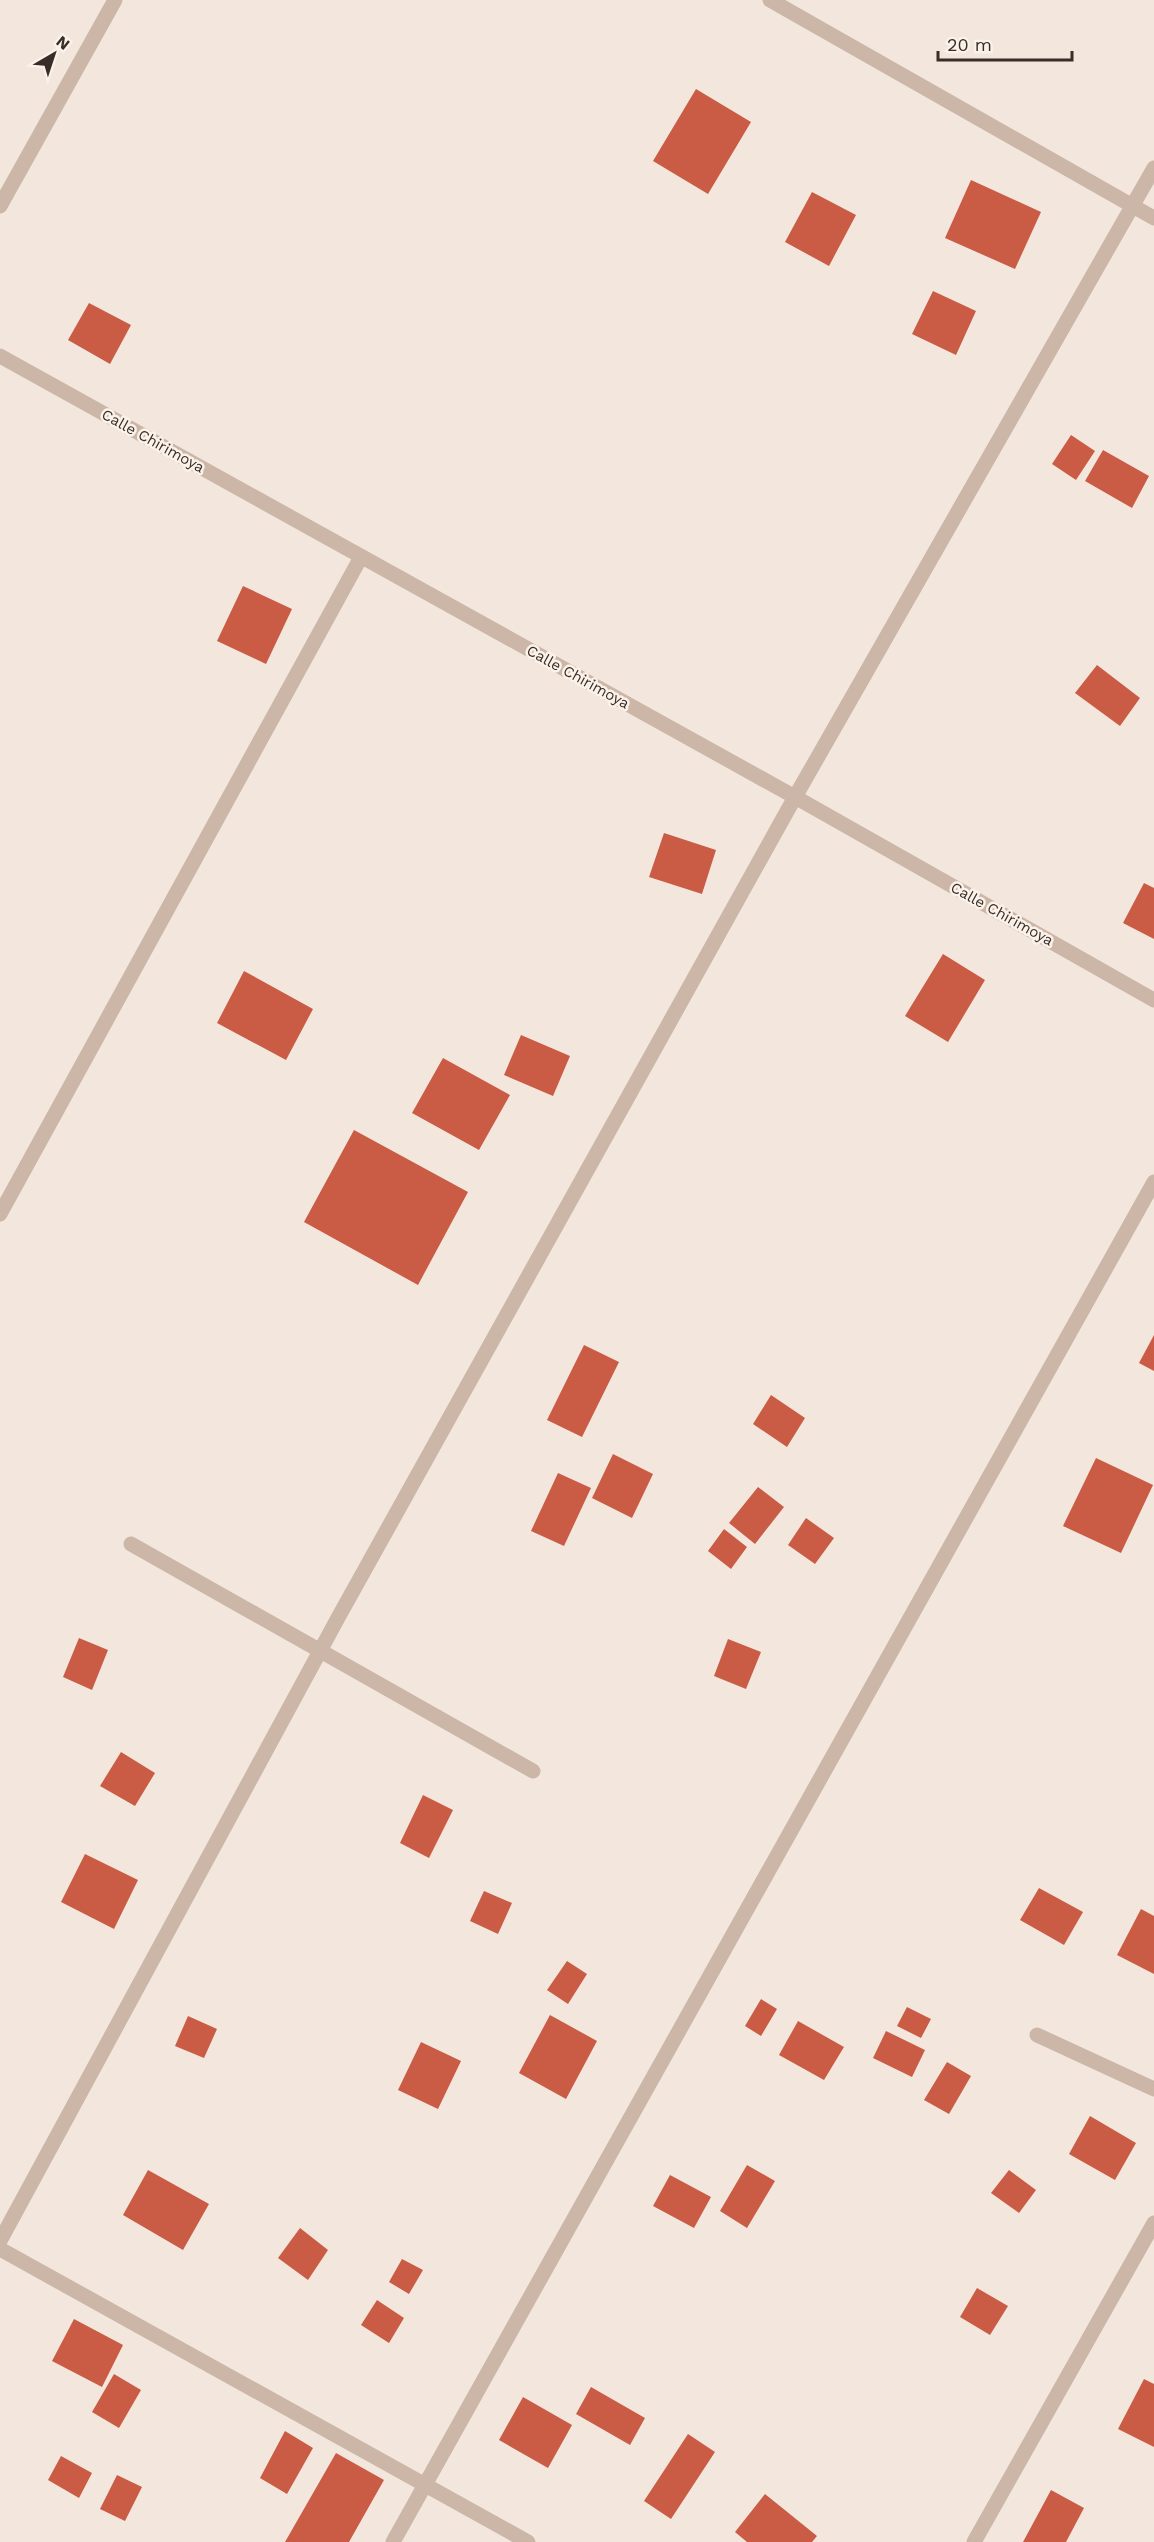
<svg xmlns="http://www.w3.org/2000/svg" width="1154" height="2542" viewBox="0 0 1154 2542" font-family="'Work Sans',sans-serif">
  <style>
    .building { fill: #ca5b45 }
    .lines { fill: none; stroke-linecap: round; stroke-linejoin: round }
    .minor { stroke: #ccb6a8; stroke-width: 15 }
    .labels { text-anchor: middle; dominant-baseline: central; stroke-width: 5; stroke-linejoin: round; paint-order: stroke }
    .street-label { font-size: 15px; fill: #392d29; stroke: #fbf2ea }
  </style>
  <rect width="100%" height="100%" fill="#f3e7dd"/>
  <!-- building -->
  <path class="building" d="M 696,89 L 751,122 L 708,194 L 653,161 Z
    M 971,180 L 1041,212 L 1015,269 L 945,238 Z
    M 812,192 L 856,215 L 829,266 L 785,242 Z
    M 933,291 L 976,311 L 956,355 L 912,334 Z
    M 89,303 L 131,325 L 110,364 L 68,340 Z
    M 1071,435 L 1095,451 L 1076,480 L 1052,464 Z
    M 1103,450 L 1149,476 L 1132,508 L 1085,481 Z
    M 243,586 L 292,609 L 266,664 L 217,641 Z
    M 1097,665 L 1140,698 L 1120,726 L 1075,693 Z
    M 664,833 L 716,850 L 702,894 L 649,877 Z
    M 1144,883 L 1154,888 L 1154,939 L 1123,923 Z
    M 943,954 L 985,980 L 948,1042 L 905,1016 Z
    M 244,971 L 313,1009 L 286,1060 L 217,1023 Z
    M 521,1035 L 570,1056 L 553,1096 L 504,1075 Z
    M 443,1058 L 510,1095 L 479,1150 L 412,1113 Z
    M 354,1130 L 468,1192 L 418,1285 L 304,1222 Z
    M 1154,1335 L 1154,1371 L 1139,1363 Z
    M 584,1345 L 619,1362 L 582,1437 L 547,1420 Z
    M 771,1395 L 805,1418 L 787,1447 L 753,1424 Z
    M 613,1454 L 653,1474 L 632,1518 L 592,1498 Z
    M 1096,1458 L 1153,1485 L 1121,1553 L 1063,1526 Z
    M 558,1473 L 591,1488 L 564,1546 L 531,1531 Z
    M 758,1487 L 784,1507 L 755,1544 L 729,1523 Z
    M 806,1518 L 834,1538 L 815,1564 L 788,1545 Z
    M 724,1529 L 747,1547 L 731,1569 L 708,1551 Z
    M 79,1638 L 108,1650 L 92,1690 L 63,1677 Z
    M 728,1639 L 761,1652 L 746,1689 L 714,1676 Z
    M 121,1752 L 155,1773 L 135,1806 L 100,1786 Z
    M 423,1795 L 453,1810 L 429,1858 L 400,1843 Z
    M 85,1854 L 138,1880 L 114,1929 L 61,1902 Z
    M 1039,1888 L 1083,1912 L 1064,1945 L 1020,1920 Z
    M 484,1891 L 512,1903 L 498,1934 L 470,1921 Z
    M 1141,1909 L 1154,1916 L 1154,1974 L 1117,1955 Z
    M 567,1961 L 587,1974 L 568,2004 L 547,1990 Z
    M 761,1999 L 777,2009 L 761,2036 L 745,2026 Z
    M 907,2007 L 931,2019 L 921,2038 L 897,2026 Z
    M 550,2015 L 597,2041 L 566,2099 L 519,2073 Z
    M 188,2016 L 217,2029 L 204,2058 L 175,2046 Z
    M 798,2021 L 844,2047 L 824,2080 L 779,2055 Z
    M 886,2031 L 925,2050 L 912,2077 L 873,2058 Z
    M 421,2042 L 461,2061 L 438,2109 L 398,2090 Z
    M 947,2062 L 971,2076 L 949,2114 L 924,2100 Z
    M 1090,2116 L 1136,2143 L 1115,2180 L 1069,2154 Z
    M 747,2165 L 775,2181 L 747,2228 L 720,2211 Z
    M 148,2170 L 209,2204 L 183,2250 L 123,2215 Z
    M 1009,2170 L 1036,2190 L 1019,2213 L 991,2193 Z
    M 670,2175 L 711,2197 L 694,2228 L 653,2206 Z
    M 300,2228 L 328,2250 L 308,2280 L 278,2258 Z
    M 402,2259 L 423,2270 L 409,2294 L 389,2282 Z
    M 977,2288 L 1008,2306 L 990,2335 L 960,2317 Z
    M 377,2300 L 404,2318 L 389,2343 L 361,2325 Z
    M 74,2319 L 123,2345 L 102,2387 L 52,2361 Z
    M 114,2374 L 141,2390 L 119,2428 L 92,2412 Z
    M 1144,2379 L 1154,2384 L 1154,2447 L 1118,2429 Z
    M 591,2387 L 645,2418 L 630,2445 L 576,2414 Z
    M 523,2397 L 572,2425 L 548,2468 L 499,2440 Z
    M 285,2431 L 313,2448 L 287,2494 L 260,2478 Z
    M 688,2434 L 715,2452 L 671,2519 L 644,2501 Z
    M 336,2453 L 384,2480 L 349,2542 L 285,2542 Z
    M 61,2456 L 92,2473 L 79,2498 L 48,2480 Z
    M 117,2475 L 142,2487 L 125,2521 L 100,2509 Z
    M 1051,2490 L 1084,2508 L 1066,2542 L 1023,2542 Z
    M 765,2494 L 817,2536 L 812,2542 L 747,2542 L 735,2532 Z"/>
  <g class="lines">
    <!-- minor -->
    <path class="minor" d="M 770,0 L 1154,218
      M 0,206 L 115,0
      M 0,356 L 795,797 L 1154,1000
      M 0,1214 L 361,557
      M 131,1544 L 533,1771
      M 1037,2035 L 1154,2089
      M 0,2241 L 339,1616 L 795,797 L 1154,168
      M 0,2249 L 528,2542
      M 393,2542 L 1154,1182
      M 974,2542 L 1154,2223"/>
  </g>
  <g class="labels">
    <!-- street labels -->
    <g class="street-label">
      <text transform="translate(153 441) rotate(29)">Calle Chirimoya</text>
      <text transform="translate(578 677) rotate(29)">Calle Chirimoya</text>
      <text transform="translate(1002 914) rotate(29)">Calle Chirimoya</text>
    </g>
  </g>
  <!-- north arrow -->
  <g transform="translate(54 54) rotate(39)" stroke="#fbf2ea" stroke-width="4.5" paint-order="stroke">
  <path d="M0-4.5L10 22L0 15L-10 22Z" fill="#392d29"/>
  <text y="-9" font-size="16" font-weight="bold" text-anchor="middle" fill="#392d29">N</text>
  </g>
  <!-- scale -->
  <path d="M938 51v9h134v-9" fill="none" stroke="#392d29" stroke-width="3"/>
  <text x="947" y="51" font-size="18" fill="#392d29" stroke="#fbf2ea" stroke-width="4.5" paint-order="stroke">20 m</text>
</svg>
